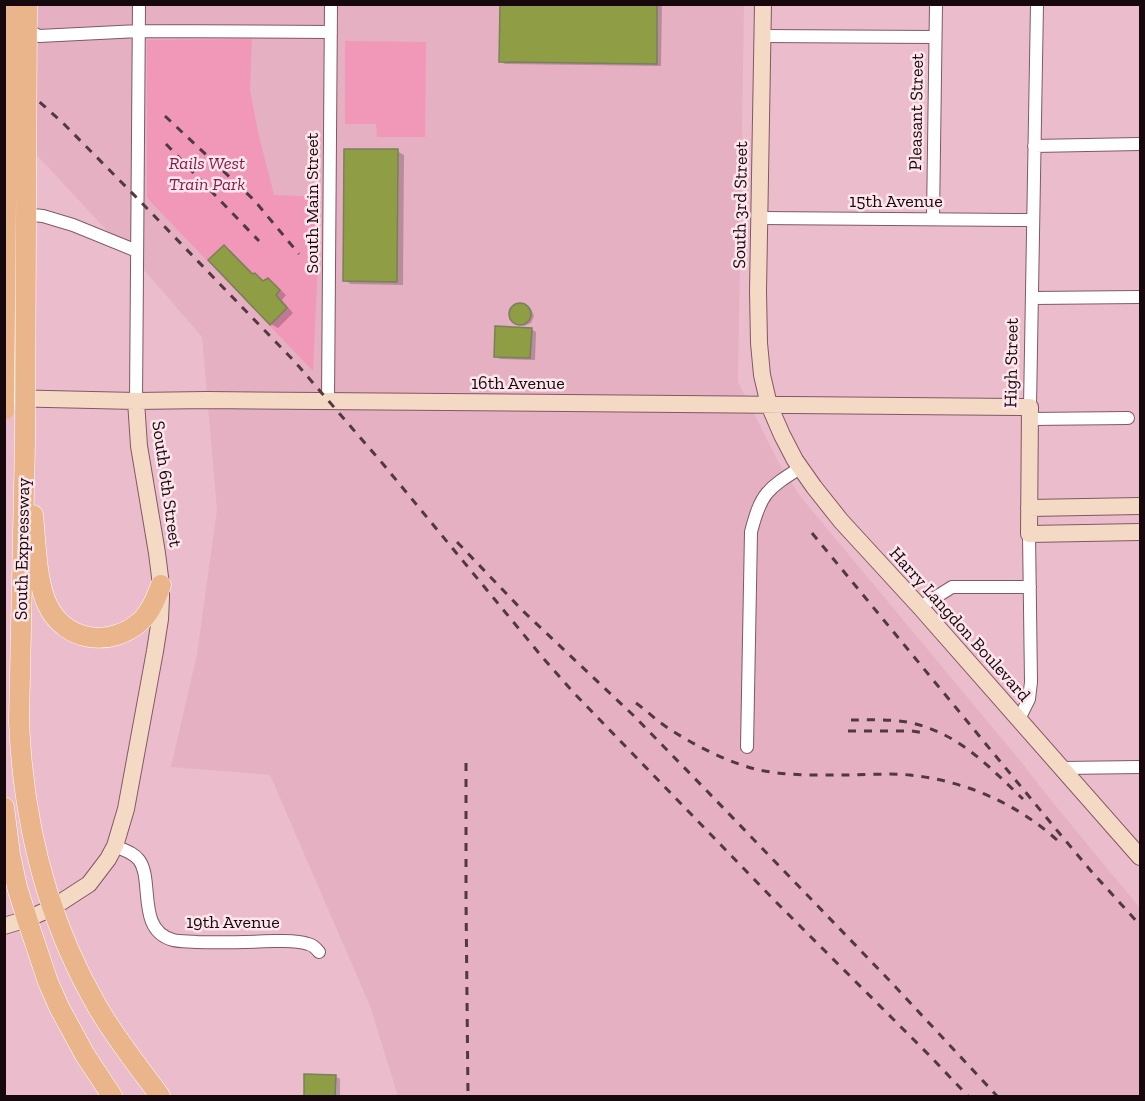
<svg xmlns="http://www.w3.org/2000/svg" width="1145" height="1101" viewBox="0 0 1145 1101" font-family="'Zilla Slab',serif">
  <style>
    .built { fill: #e5b0c2 }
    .green { fill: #f198b8 }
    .shadow { fill: #0003 }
    .building { fill: #8f9d44; stroke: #79805a; stroke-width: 1.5 }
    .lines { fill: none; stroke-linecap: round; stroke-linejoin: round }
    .street-casing { stroke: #805866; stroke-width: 14 }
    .secondary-casing { stroke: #805866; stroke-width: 18 }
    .primary-casing { stroke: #fff; stroke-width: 21 }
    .street { stroke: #fff; stroke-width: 12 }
    .secondary { stroke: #f4dac4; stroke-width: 16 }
    .primary { stroke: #eab58a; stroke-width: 20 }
    .rail { stroke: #513941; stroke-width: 3; stroke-dasharray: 8 8; stroke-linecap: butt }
    .primary-bridge-casing { stroke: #fff; stroke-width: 21; stroke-linecap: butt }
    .primary-bridge { stroke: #eab58a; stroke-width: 20 }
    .labels { text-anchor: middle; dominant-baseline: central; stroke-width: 5; stroke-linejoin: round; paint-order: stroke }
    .street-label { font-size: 18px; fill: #17080d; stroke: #fde5ec }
    .park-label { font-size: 18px; font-style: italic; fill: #841c4d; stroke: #fde5ec }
  </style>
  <rect width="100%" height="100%" fill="#ebbdcc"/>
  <!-- built -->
  <path class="built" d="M 5,5 L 744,5 L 738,382 L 779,463 L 800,496 L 1018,758 L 1050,799 L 1140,908 L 1140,1096 L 398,1096 L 370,1006 L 270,775 L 171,767 L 197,654 L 217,510 L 202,337 L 150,277 L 5,121 Z"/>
  <!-- green -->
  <path class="green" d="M 252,39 L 250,90 L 258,132 L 274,195 L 321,197 L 313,371 L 147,198 L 147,40 Z
    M 345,41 L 426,42 L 425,137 L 377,137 L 376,124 L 345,124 Z"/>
  <!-- shadow -->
  <path class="shadow" d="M 501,4 L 662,4 L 661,66 L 505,64 L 500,61 Z
    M 397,151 L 404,155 L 403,285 L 351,284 L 344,280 Z
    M 224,247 L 231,251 L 255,275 L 265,282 L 268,280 L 275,284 L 286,295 L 282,300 L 293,313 L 278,328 L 271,324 Z
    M 520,304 L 531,309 L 534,316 L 531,323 L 524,326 L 513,321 L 510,314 L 513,307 Z
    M 531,329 L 536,332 L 535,360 L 500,359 L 495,356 Z
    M 305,1076 L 335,1076 L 340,1079 L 340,1096 L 305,1096 Z"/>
  <!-- building -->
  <path class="building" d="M 500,4 L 657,4 L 657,64 L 499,62 Z
    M 344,149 L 398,149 L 397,282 L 343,281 Z
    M 224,245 L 252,274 L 255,273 L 263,281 L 268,278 L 280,290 L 276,295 L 287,308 L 270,325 L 208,260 Z
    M509 314a11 11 0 1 1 22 0a11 11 0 1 1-22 0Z
    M 495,326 L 532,328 L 530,358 L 494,357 Z
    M 304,1074 L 336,1075 L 335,1096 L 304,1096 Z"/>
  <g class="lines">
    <!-- street casing -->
    <g class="street-casing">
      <path id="street" d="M 23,28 L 39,36 L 139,31 L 331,32
        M 762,36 L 935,37
        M 1034,146 L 1140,144
        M 21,214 L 43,216 L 73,225 L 137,251
        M 759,218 L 1033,220
        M 933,219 L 936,4
        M 1032,298 L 1140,297
        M 136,401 L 139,4
        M 328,401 L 331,4
        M 1030,407 L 1037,4
        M 1030,419 L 1128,418
        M 920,607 L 952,587 L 1030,587
        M 1019,719 L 1029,699 L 1031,682 L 1029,534
        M 747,747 L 751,532 C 761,493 767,489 800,468
        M 1063,768 L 1140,767
        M 115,846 C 123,850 133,852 139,860 C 154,880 136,930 173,940 C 181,942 189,941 197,942 C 223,943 249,942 276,941 C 286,941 298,940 308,944 C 313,945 316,948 319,952"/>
    </g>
    <!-- secondary casing -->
    <g class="secondary-casing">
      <path id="secondary" d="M 763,4 L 758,291 L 759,343 L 762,375 L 769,405 L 782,435 L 795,460 L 814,487 L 841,521 L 920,607 L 1140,857
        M 4,398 L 136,401 L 206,400 L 1030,407 L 1029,534 L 1140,532
        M 1029,508 L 1140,506
        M 4,926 L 27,919 L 52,908 L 89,884 L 108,859 L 115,846 L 126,809 L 155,651 L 160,619 L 161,598 L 161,585 L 157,553 L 139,446 L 136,401"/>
    </g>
    <!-- primary casing -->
    <g class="primary-casing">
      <path id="primary" d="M 25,443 L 19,721 C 23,821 47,919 97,1006 C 115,1038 139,1067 160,1096
        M 33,515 C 36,542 36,582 48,606 C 66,642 111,648 141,621 C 151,611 156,598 161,585
        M 4,807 L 10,854 L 17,887 L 27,919 L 48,982 L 59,1007 L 85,1055 L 112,1096"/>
    </g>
    <!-- street -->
    <use href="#street" class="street"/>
    <!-- secondary -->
    <use href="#secondary" class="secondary"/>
    <!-- primary -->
    <use href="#primary" class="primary"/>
    <!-- rail -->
    <path class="rail" d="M 4,70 L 63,123 L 137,198 L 295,362 L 383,464 L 543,658 L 573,692 L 780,906 L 929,1055 L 968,1096
      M 165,116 L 254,200 L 299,254
      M 166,144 L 259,241
      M 812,533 L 1060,834 L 1091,871 L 1140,925
      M 457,542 L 523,611 L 633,715 L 707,791 L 889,980 L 997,1096
      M 636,703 C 647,711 657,721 668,728 C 694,745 725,761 755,769 C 784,776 816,775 846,775 C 867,775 889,773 910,775 C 965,781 1016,803 1057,840
      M 851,720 C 869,720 889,719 907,722 C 958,732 987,765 1023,799
      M 848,731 L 912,731 L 924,733
      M 466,763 L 466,900 L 468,1096"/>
    <!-- primary-bridge casing -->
    <g class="primary-bridge-casing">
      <path id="primary-bridge" d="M 4,410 L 8,4
        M 25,443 L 27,4"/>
    </g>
    <!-- primary-bridge -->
    <use href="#primary-bridge" class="primary-bridge"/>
  </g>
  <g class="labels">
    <!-- street labels -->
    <g class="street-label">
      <text transform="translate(916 112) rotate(-89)">Pleasant Street</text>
      <text x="896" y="201">15th Avenue</text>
      <text transform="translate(312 203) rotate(-90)">South Main Street</text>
      <text transform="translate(740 205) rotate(-89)">South 3rd Street</text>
      <text transform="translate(1011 363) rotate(-89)">High Street</text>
      <text x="518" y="383">16th Avenue</text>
      <text transform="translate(167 484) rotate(82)">South 6th Street</text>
      <text transform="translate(22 549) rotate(-89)">South Expressway</text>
      <text transform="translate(960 624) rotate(48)">Harry Langdon Boulevard</text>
      <text x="233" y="922">19th Avenue</text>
    </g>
    <!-- park labels -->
    <g class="park-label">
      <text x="207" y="163">Rails West<tspan x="207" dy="21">Train Park</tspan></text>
    </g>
  </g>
  <!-- border -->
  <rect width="1145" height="1101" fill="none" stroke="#17080d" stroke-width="12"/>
</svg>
